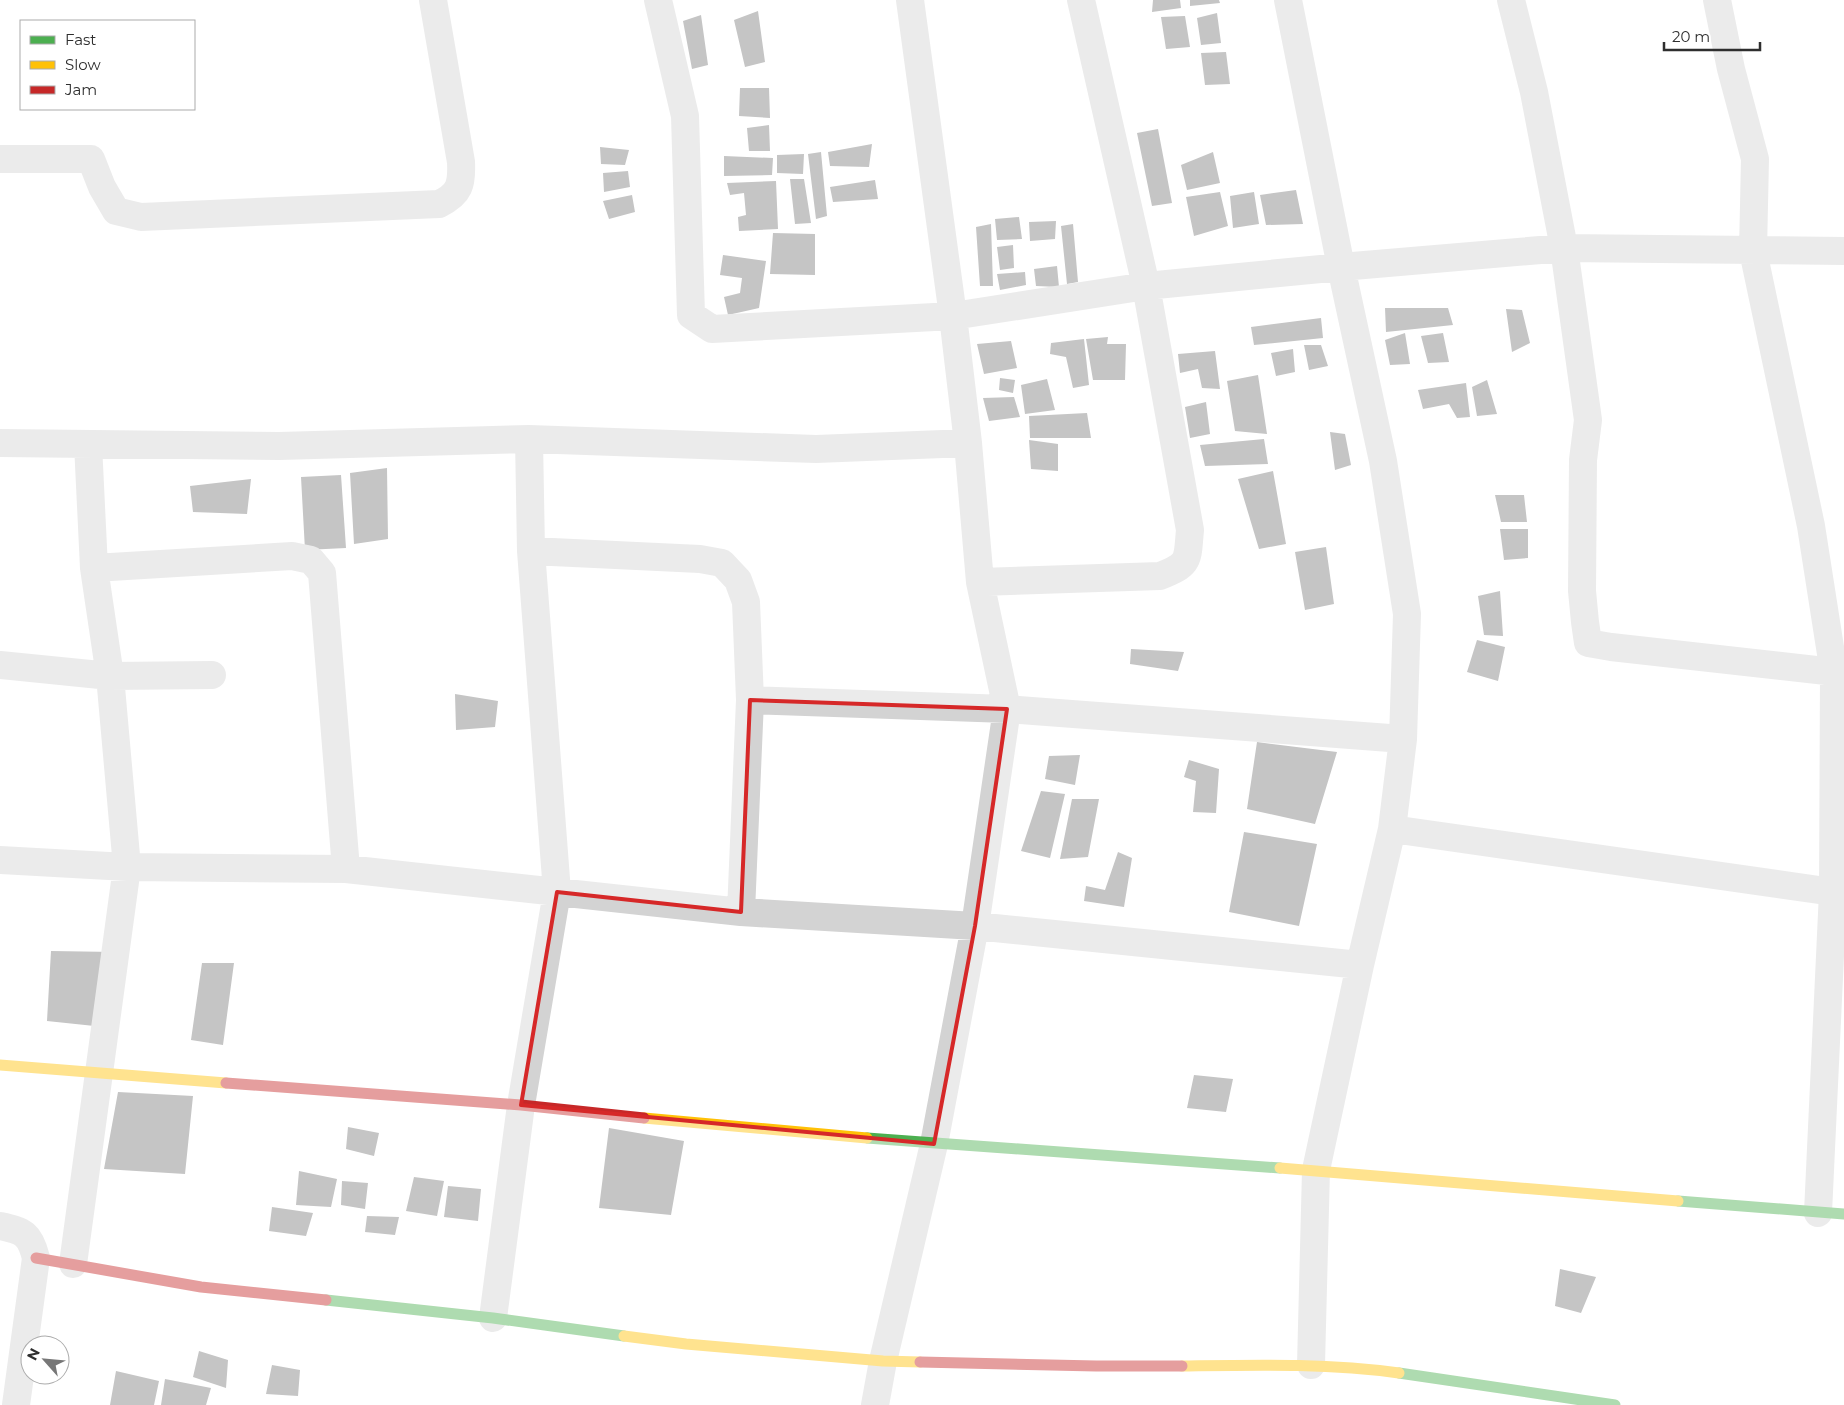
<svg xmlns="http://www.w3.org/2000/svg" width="1844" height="1405" viewBox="0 0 1844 1405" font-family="Montserrat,sans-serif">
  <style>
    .building { fill: #7e7e7e }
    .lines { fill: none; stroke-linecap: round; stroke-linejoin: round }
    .street { stroke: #d3d3d3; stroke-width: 28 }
    .fast { stroke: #4caf50; stroke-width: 11 }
    .slow { stroke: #ffc107; stroke-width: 11 }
    .jam { stroke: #c62828; stroke-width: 11 }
    .marked { fill: none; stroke: #d62828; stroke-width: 4; stroke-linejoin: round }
  </style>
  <rect width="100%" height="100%" fill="#fff"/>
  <!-- building -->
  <path class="building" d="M 1153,0 L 1180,0 L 1181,8 L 1152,12 Z
    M 1190,0 L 1219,0 L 1220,3 L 1190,6 Z
    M 758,11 L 765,62 L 745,67 L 734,20 Z
    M 1217,13 L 1221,43 L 1201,45 L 1197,18 Z
    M 701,15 L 708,65 L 692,69 L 683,21 Z
    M 1185,16 L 1190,47 L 1166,49 L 1161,17 Z
    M 1226,52 L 1230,84 L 1205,85 L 1201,53 Z
    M 740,88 L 769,88 L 770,118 L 739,116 Z
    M 769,125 L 770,151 L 749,151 L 747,128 Z
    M 1158,129 L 1172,203 L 1152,206 L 1137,133 Z
    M 872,144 L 869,167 L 830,166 L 828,152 Z
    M 600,147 L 629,150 L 625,165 L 601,164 Z
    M 821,152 L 827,216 L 816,219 L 808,154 Z
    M 1213,152 L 1220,183 L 1187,190 L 1181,165 Z
    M 804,154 L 803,174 L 777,173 L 777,155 Z
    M 724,156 L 773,158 L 772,175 L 724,176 Z
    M 628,171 L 630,187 L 604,192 L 603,173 Z
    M 790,179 L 804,179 L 811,223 L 795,224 Z
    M 875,180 L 878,199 L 833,202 L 830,187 Z
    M 776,181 L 778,229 L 739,231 L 738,217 L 746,215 L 744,193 L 730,195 L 727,183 Z
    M 1296,190 L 1303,224 L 1266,225 L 1260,195 Z
    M 1220,192 L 1228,226 L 1194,236 L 1186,197 Z
    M 1254,192 L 1259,224 L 1233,228 L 1230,196 Z
    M 632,195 L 635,212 L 609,219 L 603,201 Z
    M 1019,217 L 1022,239 L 997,240 L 995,219 Z
    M 1056,221 L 1055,239 L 1030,241 L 1029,222 Z
    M 991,224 L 993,286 L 980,286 L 976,227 Z
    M 1073,224 L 1078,282 L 1067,284 L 1061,226 Z
    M 773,233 L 815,234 L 815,275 L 770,274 Z
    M 1013,245 L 1014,268 L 1000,270 L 997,247 Z
    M 723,255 L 766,261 L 759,308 L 728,315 L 724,297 L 740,293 L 742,278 L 720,275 Z
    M 1057,266 L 1059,287 L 1036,286 L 1034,269 Z
    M 1025,272 L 1026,285 L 1000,290 L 997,274 Z
    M 1385,308 L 1448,308 L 1453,325 L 1386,332 Z
    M 1506,309 L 1522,310 L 1530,343 L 1512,352 Z
    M 1321,318 L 1323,338 L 1254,345 L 1251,327 Z
    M 1405,333 L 1410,364 L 1390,365 L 1385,340 Z
    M 1443,333 L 1449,362 L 1428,363 L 1421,336 Z
    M 1108,337 L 1107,344 L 1126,344 L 1125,380 L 1093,380 L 1086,339 Z
    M 1084,339 L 1089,385 L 1073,388 L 1066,357 L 1050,354 L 1051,343 Z
    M 1011,341 L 1017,368 L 984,374 L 977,344 Z
    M 1304,345 L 1321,345 L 1328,366 L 1309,370 Z
    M 1293,349 L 1295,372 L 1276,376 L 1271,353 Z
    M 1215,351 L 1220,389 L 1202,388 L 1198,369 L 1180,373 L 1178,354 Z
    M 1258,375 L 1267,434 L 1235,431 L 1227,381 Z
    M 1000,378 L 1015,380 L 1013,393 L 999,390 Z
    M 1047,379 L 1055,410 L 1025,414 L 1021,385 Z
    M 1487,380 L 1497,414 L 1477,416 L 1472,387 Z
    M 1466,383 L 1470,417 L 1457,418 L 1449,404 L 1423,409 L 1418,390 Z
    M 1014,397 L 1020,417 L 989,421 L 983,398 Z
    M 1206,402 L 1210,434 L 1190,438 L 1185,407 Z
    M 1087,413 L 1091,438 L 1030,438 L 1029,416 Z
    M 1330,432 L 1345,434 L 1351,465 L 1335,470 Z
    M 1264,439 L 1268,464 L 1205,466 L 1200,445 Z
    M 1029,440 L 1058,444 L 1058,471 L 1031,469 Z
    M 387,468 L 388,539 L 354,544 L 350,473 Z
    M 1273,471 L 1286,544 L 1259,549 L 1238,479 Z
    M 341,475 L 346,548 L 305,550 L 301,477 Z
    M 251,479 L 247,514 L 193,512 L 190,486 Z
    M 1495,495 L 1524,495 L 1527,522 L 1501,522 Z
    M 1500,529 L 1528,529 L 1528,558 L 1504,560 Z
    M 1326,547 L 1334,604 L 1305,610 L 1295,552 Z
    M 1500,591 L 1503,636 L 1484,635 L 1478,596 Z
    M 1477,640 L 1505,647 L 1498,681 L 1467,672 Z
    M 1131,649 L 1184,652 L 1178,671 L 1130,664 Z
    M 455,694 L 498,701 L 495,727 L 456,730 Z
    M 1257,742 L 1337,752 L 1315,824 L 1247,809 Z
    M 1080,755 L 1075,785 L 1045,779 L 1049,756 Z
    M 1189,760 L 1219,769 L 1216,813 L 1193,812 L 1196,781 L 1184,777 Z
    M 1041,791 L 1065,794 L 1050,858 L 1021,851 Z
    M 1072,799 L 1099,799 L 1088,857 L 1060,859 Z
    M 1244,832 L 1317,844 L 1299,926 L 1229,912 Z
    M 1118,852 L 1132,858 L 1124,907 L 1084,901 L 1086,886 L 1105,890 Z
    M 51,951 L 115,952 L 104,1027 L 47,1021 Z
    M 202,963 L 234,963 L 223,1045 L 191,1040 Z
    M 1194,1075 L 1233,1079 L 1226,1112 L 1187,1108 Z
    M 118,1092 L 193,1096 L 185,1174 L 104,1169 Z
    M 348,1127 L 379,1133 L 374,1156 L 346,1149 Z
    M 609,1128 L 684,1141 L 671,1215 L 599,1208 Z
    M 299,1171 L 337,1179 L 331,1207 L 296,1205 Z
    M 414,1177 L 444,1181 L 437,1216 L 406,1211 Z
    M 342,1181 L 368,1183 L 365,1209 L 341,1205 Z
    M 448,1186 L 481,1189 L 478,1221 L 444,1217 Z
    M 272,1207 L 313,1213 L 306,1236 L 269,1231 Z
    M 367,1216 L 399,1217 L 395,1235 L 365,1232 Z
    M 1560,1269 L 1596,1277 L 1581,1313 L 1555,1306 Z
    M 199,1351 L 228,1360 L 226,1388 L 193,1377 Z
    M 272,1365 L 300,1370 L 298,1396 L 266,1394 Z
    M 116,1371 L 159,1381 L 154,1405 L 110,1405 Z
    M 165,1379 L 211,1388 L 206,1405 L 161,1405 Z"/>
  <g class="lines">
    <!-- street -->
    <path class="street" d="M 658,0 L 685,116 L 691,315 L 712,329 L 953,316 L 1146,286 L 1341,267 L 1564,248 L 1844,251
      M 1288,0 L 1341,267 L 1383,461 L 1407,614 L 1403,739 L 1392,829 L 1360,965 L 1316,1170 L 1311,1365
      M 1511,0 L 1534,92 L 1564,248 L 1588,420 L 1583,460 L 1582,591 L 1585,622 L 1588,643 L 1611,647 L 1844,673
      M 1717,0 L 1731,69 L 1755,159 L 1753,251 L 1811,526 L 1834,673 L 1833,892 L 1818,1213
      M 0,159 L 91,159 L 102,187 L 116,211 L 141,217 L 439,204 C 460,194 462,184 461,162 L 433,0
      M 0,443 L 279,446 L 529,439 L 816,449 L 968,443
      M 531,551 L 700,559 L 722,563 L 738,580 L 746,602 L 750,700 L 741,912
      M 94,568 L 292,556 L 311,560 L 322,573 L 346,869
      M 980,582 L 1160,576 C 1191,564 1187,560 1190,530 L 1146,286 L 1081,0
      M 0,665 L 110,676 L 212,675
      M 750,700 L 1007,709 L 1403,739
      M 1392,829 L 1833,892
      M 0,860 L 127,867 L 346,869 L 741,912 L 975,926 L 1360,965
      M 0,1226 C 24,1231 30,1234 36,1258 L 16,1405
      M 73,1264 L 127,867 L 110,676 L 94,568 L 88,444
      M 493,1318 L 521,1105 L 557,892 L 531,551 L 529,439
      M 875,1405 L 883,1361 L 934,1144 L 975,926 L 1007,709 L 980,582 L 968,443 L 953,316 L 910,0"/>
    <!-- fast -->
    <path class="fast" d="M 867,1138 L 1280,1168
      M 1678,1201 L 1844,1214
      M 326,1300 L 493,1318 L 624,1336
      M 1399,1373 L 1615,1405"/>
    <!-- slow -->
    <path class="slow" d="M 0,1065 L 226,1083
      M 644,1118 L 867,1138
      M 1280,1168 L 1678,1201
      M 624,1336 L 686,1344 L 883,1361 L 920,1362
      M 1182,1366 C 1254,1365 1327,1363 1399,1373"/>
    <!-- jam -->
    <path class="jam" d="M 226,1083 L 521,1105 L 644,1118
      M 36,1258 L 201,1287 L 326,1300
      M 920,1362 L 1096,1366 L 1182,1366"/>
  </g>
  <!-- marked area -->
  <path d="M0 0H1844V1405H0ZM 750,700 L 1007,709 L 975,926 L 934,1144 L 521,1105 L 557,892 L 741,912 Z" fill="#fff" fill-opacity=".55" fill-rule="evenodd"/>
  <path class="marked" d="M 750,700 L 1007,709 L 975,926 L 934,1144 L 521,1105 L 557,892 L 741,912 Z"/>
  <!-- legend -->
  <rect x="20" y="20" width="175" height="90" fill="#ffffff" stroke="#ababab"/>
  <rect x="30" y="36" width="25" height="8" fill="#4caf50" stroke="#ababab"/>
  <text x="65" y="45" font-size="15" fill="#2e2e2e">Fast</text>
  <rect x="30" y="61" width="25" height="8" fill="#ffc107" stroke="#ababab"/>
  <text x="65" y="70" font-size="15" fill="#2e2e2e">Slow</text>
  <rect x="30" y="86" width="25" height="8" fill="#c62828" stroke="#ababab"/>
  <text x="65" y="95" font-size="15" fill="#2e2e2e">Jam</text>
  <!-- north arrow -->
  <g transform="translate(45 1360) rotate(297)"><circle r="24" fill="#ffffff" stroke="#ababab"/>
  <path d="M0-4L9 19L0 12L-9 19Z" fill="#777777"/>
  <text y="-8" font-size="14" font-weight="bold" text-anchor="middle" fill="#2e2e2e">N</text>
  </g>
  <!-- scale -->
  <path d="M1664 42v8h96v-8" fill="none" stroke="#2e2e2e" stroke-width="2.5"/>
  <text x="1672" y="42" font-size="15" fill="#2e2e2e" stroke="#ffffff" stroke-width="4" paint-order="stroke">20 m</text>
</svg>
